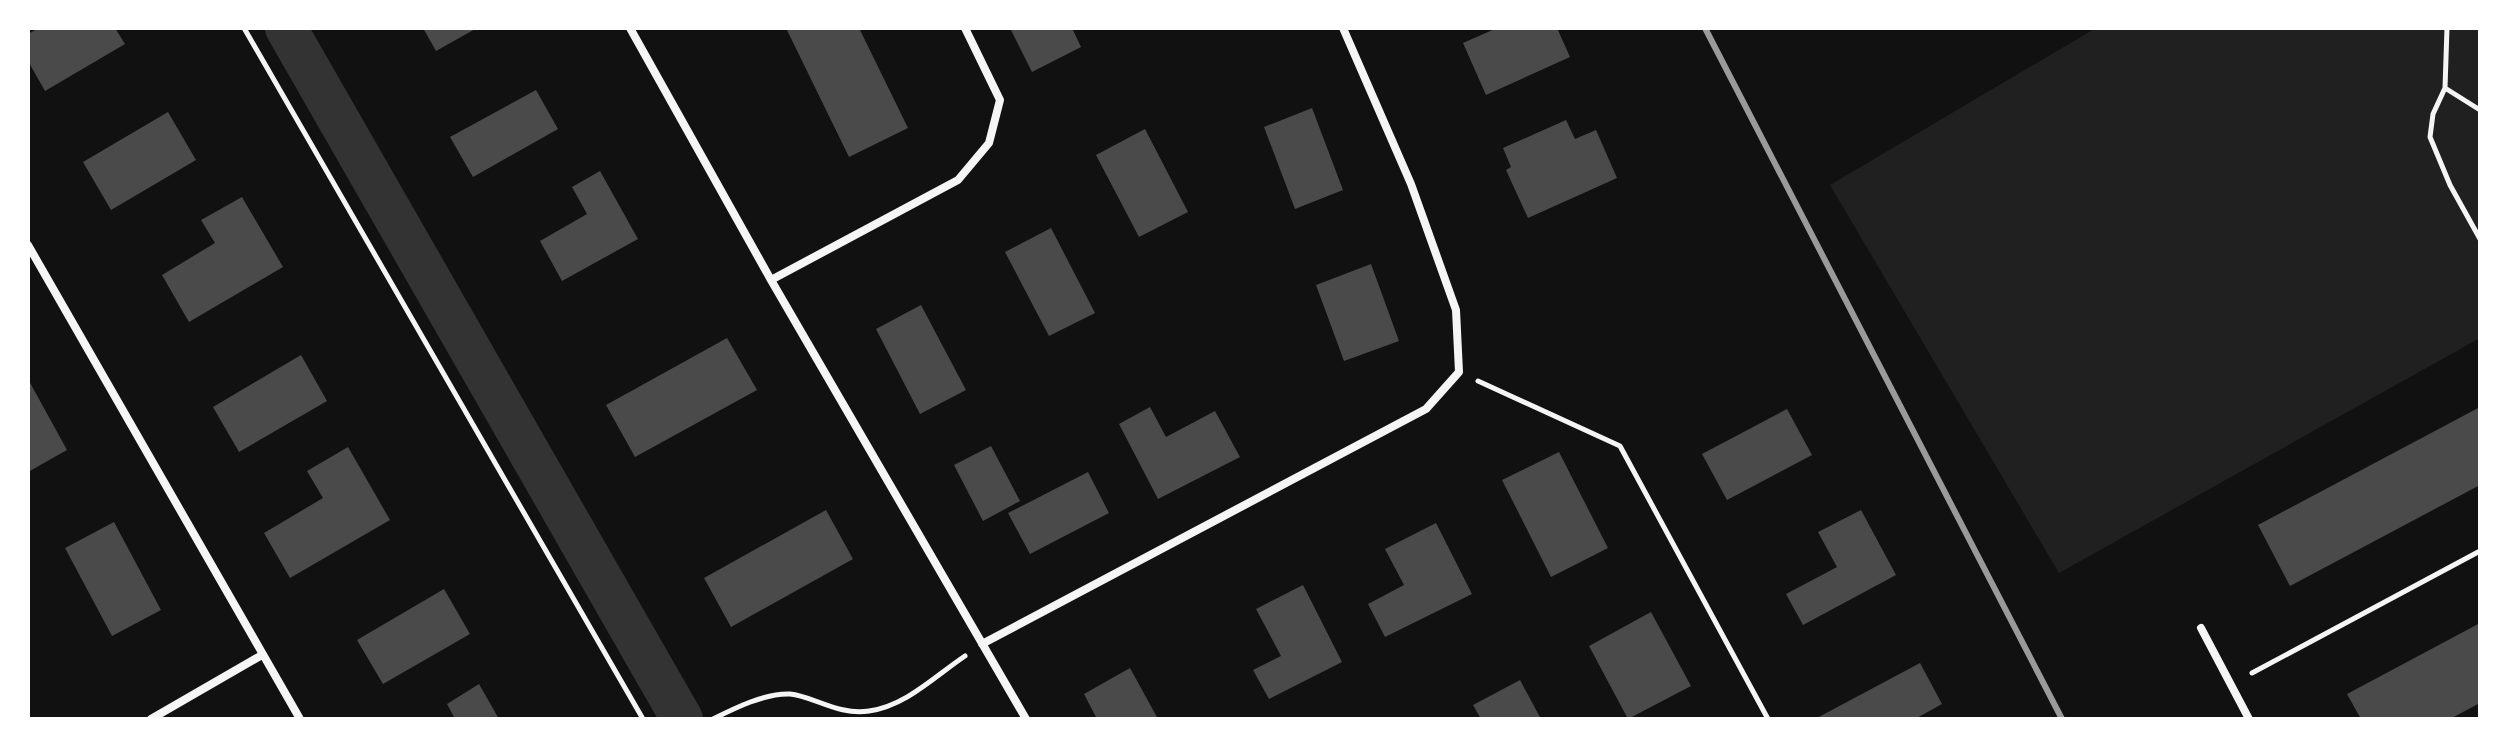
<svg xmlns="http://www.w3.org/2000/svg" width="2508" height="747" viewBox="0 0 2508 747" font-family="Cabin,sans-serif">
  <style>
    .green { fill: #202020 }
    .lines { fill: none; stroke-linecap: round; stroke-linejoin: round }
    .canal { stroke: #333; stroke-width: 42 }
    .building { fill: #4a4a4a }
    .path { stroke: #f5f5f5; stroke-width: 5 }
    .minor { stroke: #f5f5f5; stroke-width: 8 }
    .rail { stroke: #9a9a9a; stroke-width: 6 }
  </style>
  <rect width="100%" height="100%" fill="#111"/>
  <!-- green -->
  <path class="green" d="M 2096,28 L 2480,28 L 2480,338 L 2059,573 L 1830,185 Z"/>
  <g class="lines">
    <!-- canal -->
    <path class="canal" d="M 286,28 L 682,719"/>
  </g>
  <!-- building -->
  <path class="building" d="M 39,28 L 115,28 L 125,44 L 45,91 L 28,61 L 28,34 Z
    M 423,28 L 477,28 L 436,51 Z
    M 786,28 L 859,28 L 908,128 L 849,157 Z
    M 1010,28 L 1072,28 L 1081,47 L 1032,72 Z
    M 1497,28 L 1557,28 L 1570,57 L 1486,95 L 1463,43 Z
    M 536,90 L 558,129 L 473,177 L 450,137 Z
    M 1312,108 L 1343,190 L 1295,209 L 1264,127 Z
    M 168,112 L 196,160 L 111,210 L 83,162 Z
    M 1566,120 L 1575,139 L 1596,130 L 1617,178 L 1528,218 L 1506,170 L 1511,167 L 1503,148 Z
    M 1145,129 L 1188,212 L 1139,237 L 1096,155 Z
    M 600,171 L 638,239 L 562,281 L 540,241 L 587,214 L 572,187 Z
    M 242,197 L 283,267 L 189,322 L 162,275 L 215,243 L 201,220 Z
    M 1051,228 L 1095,313 L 1049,336 L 1005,252 Z
    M 1371,264 L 1399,341 L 1344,361 L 1316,285 Z
    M 921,305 L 966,390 L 920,414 L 876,329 Z
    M 727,338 L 757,390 L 635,457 L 606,405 Z
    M 301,355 L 327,401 L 239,452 L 213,407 Z
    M 28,379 L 67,450 L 28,472 Z
    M 1150,407 L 1166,437 L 1215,411 L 1240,457 L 1158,499 L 1119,424 Z
    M 2480,407 L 2480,485 L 2290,586 L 2258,525 Z
    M 1787,409 L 1812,455 L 1727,500 L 1702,454 Z
    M 991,446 L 1020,501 L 983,521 L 954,465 Z
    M 348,447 L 390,520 L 290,578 L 264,533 L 323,498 L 307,471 Z
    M 1559,452 L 1608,548 L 1551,577 L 1502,480 Z
    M 1088,472 L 1109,513 L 1030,554 L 1008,513 Z
    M 826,510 L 853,559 L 731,627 L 704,578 Z
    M 1861,510 L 1896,575 L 1803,625 L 1786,594 L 1837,567 L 1818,532 Z
    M 114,522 L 161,610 L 112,636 L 65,548 Z
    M 1436,523 L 1472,594 L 1385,637 L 1368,604 L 1404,585 L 1385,549 Z
    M 1303,585 L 1342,662 L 1269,699 L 1253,670 L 1281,656 L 1256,609 Z
    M 444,589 L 470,634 L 383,684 L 357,640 Z
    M 1651,612 L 1691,686 L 1628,719 L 1589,646 Z
    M 2480,623 L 2480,703 L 2450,719 L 2361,719 L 2347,694 Z
    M 1920,663 L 1942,704 L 1915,719 L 1815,719 Z
    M 1130,668 L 1158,719 L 1097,719 L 1084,694 Z
    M 1520,680 L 1541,719 L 1481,719 L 1473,705 Z
    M 479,684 L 499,719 L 455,719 L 447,704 Z"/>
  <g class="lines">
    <!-- path -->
    <path class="path" d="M 244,28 L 643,719
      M 2447,28 L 2445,88 L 2433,114 L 2430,137 L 2450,185 L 2480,239
      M 2445,88 L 2480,110
      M 1478,381 L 1620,446 L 1768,719
      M 2252,673 L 2480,551
      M 713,719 C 735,708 765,693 790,694 C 813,696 839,716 869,711 C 906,706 935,676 965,656"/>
    <!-- minor -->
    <path class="minor" d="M 630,28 L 771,280 L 1026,719
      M 28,245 L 300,719
      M 771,280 L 958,180 L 989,143 L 1000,100 L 965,28
      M 2201,628 L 2249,719
      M 982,644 L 1426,409 L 1459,372 L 1456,310 L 1411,184 L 1343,28
      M 151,719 L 262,655"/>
    <!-- rail -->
    <path class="rail" d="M 1705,28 L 2062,719"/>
  </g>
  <!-- border -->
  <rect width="2508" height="747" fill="none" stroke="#ffffff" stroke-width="60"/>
</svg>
